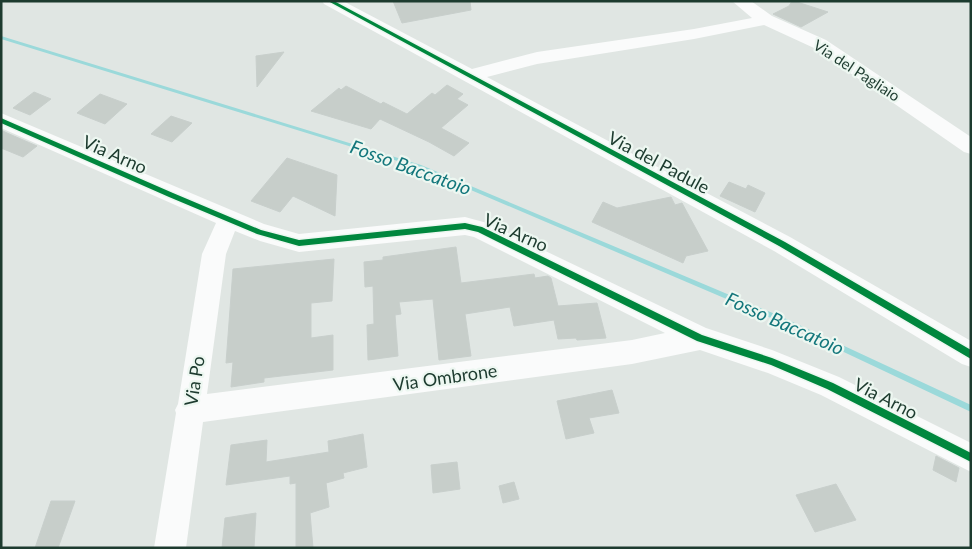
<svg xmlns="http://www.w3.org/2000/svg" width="972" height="549" viewBox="0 0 972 549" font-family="Lato,sans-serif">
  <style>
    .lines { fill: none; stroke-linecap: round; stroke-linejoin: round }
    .stream { fill: #9bd9da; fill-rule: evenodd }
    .building { fill: #c7ceca; stroke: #c8cfcc }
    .minor { fill: #fafbfb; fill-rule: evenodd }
    .cycleway-casing { stroke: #edf7f1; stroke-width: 3 }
    .cycleway { fill: #00873e; fill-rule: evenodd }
    .labels { text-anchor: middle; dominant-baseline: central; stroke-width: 4.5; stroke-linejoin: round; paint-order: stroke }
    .far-street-label { font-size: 15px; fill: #1d3b2f; stroke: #edf7f1 }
    .street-label { font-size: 18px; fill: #1d3b2f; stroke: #edf7f1 }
    .water-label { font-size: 19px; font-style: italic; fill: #12767b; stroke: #edf7f1 }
  </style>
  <rect width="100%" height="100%" fill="#e0e6e3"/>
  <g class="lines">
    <!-- stream -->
    <path class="stream" d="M 1,36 L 421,165 L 782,317 L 971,405 L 971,412 L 778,321 L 417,167 L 1,39 Z"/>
  </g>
  <!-- building -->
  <path class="building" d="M 393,1 L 470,1 L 471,10 L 402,23 Z
    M 792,1 L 794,1 L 828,12 L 801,27 L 773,14 L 789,6 Z
    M 284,52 L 257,87 L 256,56 Z
    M 447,85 L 463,94 L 457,99 L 468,105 L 441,128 L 469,143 L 454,156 L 429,142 L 380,119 L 371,129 L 311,111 L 339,88 L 341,90 L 346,86 L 381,104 L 383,102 L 407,114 L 432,93 L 435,95 Z
    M 34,92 L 51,99 L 30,115 L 13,108 Z
    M 100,94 L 127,104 L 105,124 L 77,113 Z
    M 171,116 L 192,123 L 172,142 L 151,134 Z
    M 1,130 L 7,133 L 37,146 L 23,157 L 1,148 Z
    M 287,158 L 337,175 L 335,216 L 293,196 L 280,212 L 251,201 Z
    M 729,182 L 746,189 L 748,185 L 765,193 L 755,212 L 720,196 Z
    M 671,197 L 675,205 L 682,203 L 708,251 L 686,256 L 683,263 L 592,222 L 603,202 L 617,208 Z
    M 456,247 L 461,283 L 534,274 L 535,278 L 548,276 L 551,278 L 558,306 L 597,303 L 606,338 L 577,340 L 576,338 L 558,339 L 554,320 L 514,326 L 510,307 L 465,314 L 471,356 L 439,360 L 433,299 L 399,302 L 401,314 L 395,315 L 398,356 L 368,360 L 367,325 L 374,324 L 373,286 L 365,287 L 364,262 L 383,260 L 383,257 Z
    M 334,259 L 332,301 L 311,303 L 311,338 L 333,335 L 333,370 L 264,378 L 264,382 L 231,387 L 233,362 L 226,363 L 233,269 Z
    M 612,390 L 619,413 L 589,418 L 594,433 L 566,439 L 557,401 Z
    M 363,434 L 367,467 L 343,473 L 344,478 L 326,483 L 329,507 L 310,513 L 313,548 L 296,548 L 296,483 L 290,484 L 290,476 L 226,485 L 231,445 L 267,440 L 266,462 L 329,452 L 328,441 Z
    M 936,456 L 959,468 L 956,482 L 933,470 Z
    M 457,462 L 460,489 L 433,493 L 431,465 Z
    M 514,482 L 519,499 L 503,503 L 499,486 Z
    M 836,484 L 856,520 L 815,532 L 796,495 Z
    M 51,501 L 75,501 L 58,548 L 35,548 Z
    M 256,513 L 254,548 L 222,548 L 225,518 Z"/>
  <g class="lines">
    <!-- minor -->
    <path class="minor" d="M 322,1 L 343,1 L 472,69 L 537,52 L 694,29 L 752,18 L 732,1 L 751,1 L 772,16 L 826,40 L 971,137 L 971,154 L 964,152 L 814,48 L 764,25 L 694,39 L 537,64 L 487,77 L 790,237 L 971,341 L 971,367 L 962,364 L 774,251 L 324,4 Z
      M 1,113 L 264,224 L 299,234 L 465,217 L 487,223 L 706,328 L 772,350 L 839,377 L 971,443 L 971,472 L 821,395 L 768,373 L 700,350 L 632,364 L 203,422 L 186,548 L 154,548 L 176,413 L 175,410 L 178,404 L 202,254 L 216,223 L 1,128 ZM 235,231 L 260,241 L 299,252 L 465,235 L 474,237 L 665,333 L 632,340 L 207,394 L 226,254 Z"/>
    <!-- cycleway casing -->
    <g class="cycleway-casing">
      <path id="cycleway" d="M 328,1 L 334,1 L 785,242 L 971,350 L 971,359 L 779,246 Z
        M 1,118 L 173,193 L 261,230 L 299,240 L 465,223 L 482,227 L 702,335 L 772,358 L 833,383 L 971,453 L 971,462 L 827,389 L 771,365 L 697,341 L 478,232 L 465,229 L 299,246 L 257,234 L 169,197 L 1,123 Z"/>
    </g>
    <!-- cycleway -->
    <use href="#cycleway" class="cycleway"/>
  </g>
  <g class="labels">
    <!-- far-street labels -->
    <g class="far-street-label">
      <text transform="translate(857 70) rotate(33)">Via del Pagliaio</text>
    </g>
    <!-- street labels -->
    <g class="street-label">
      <text transform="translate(115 154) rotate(24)">Via Arno</text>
      <text transform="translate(659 162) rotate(28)">Via del Padule</text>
      <text transform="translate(516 232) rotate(24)">Via Arno</text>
      <text transform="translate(445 377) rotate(-8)">Via Ombrone</text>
      <text transform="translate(194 381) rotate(-81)">Via Po</text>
      <text transform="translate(886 398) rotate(27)">Via Arno</text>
    </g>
    <!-- water labels -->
    <g class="water-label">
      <text transform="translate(411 167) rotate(20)">Fosso Baccatoio</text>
      <text transform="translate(785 323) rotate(24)">Fosso Baccatoio</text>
    </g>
  </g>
  <!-- border -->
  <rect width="972" height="549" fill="none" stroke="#1d3b2f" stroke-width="5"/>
</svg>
